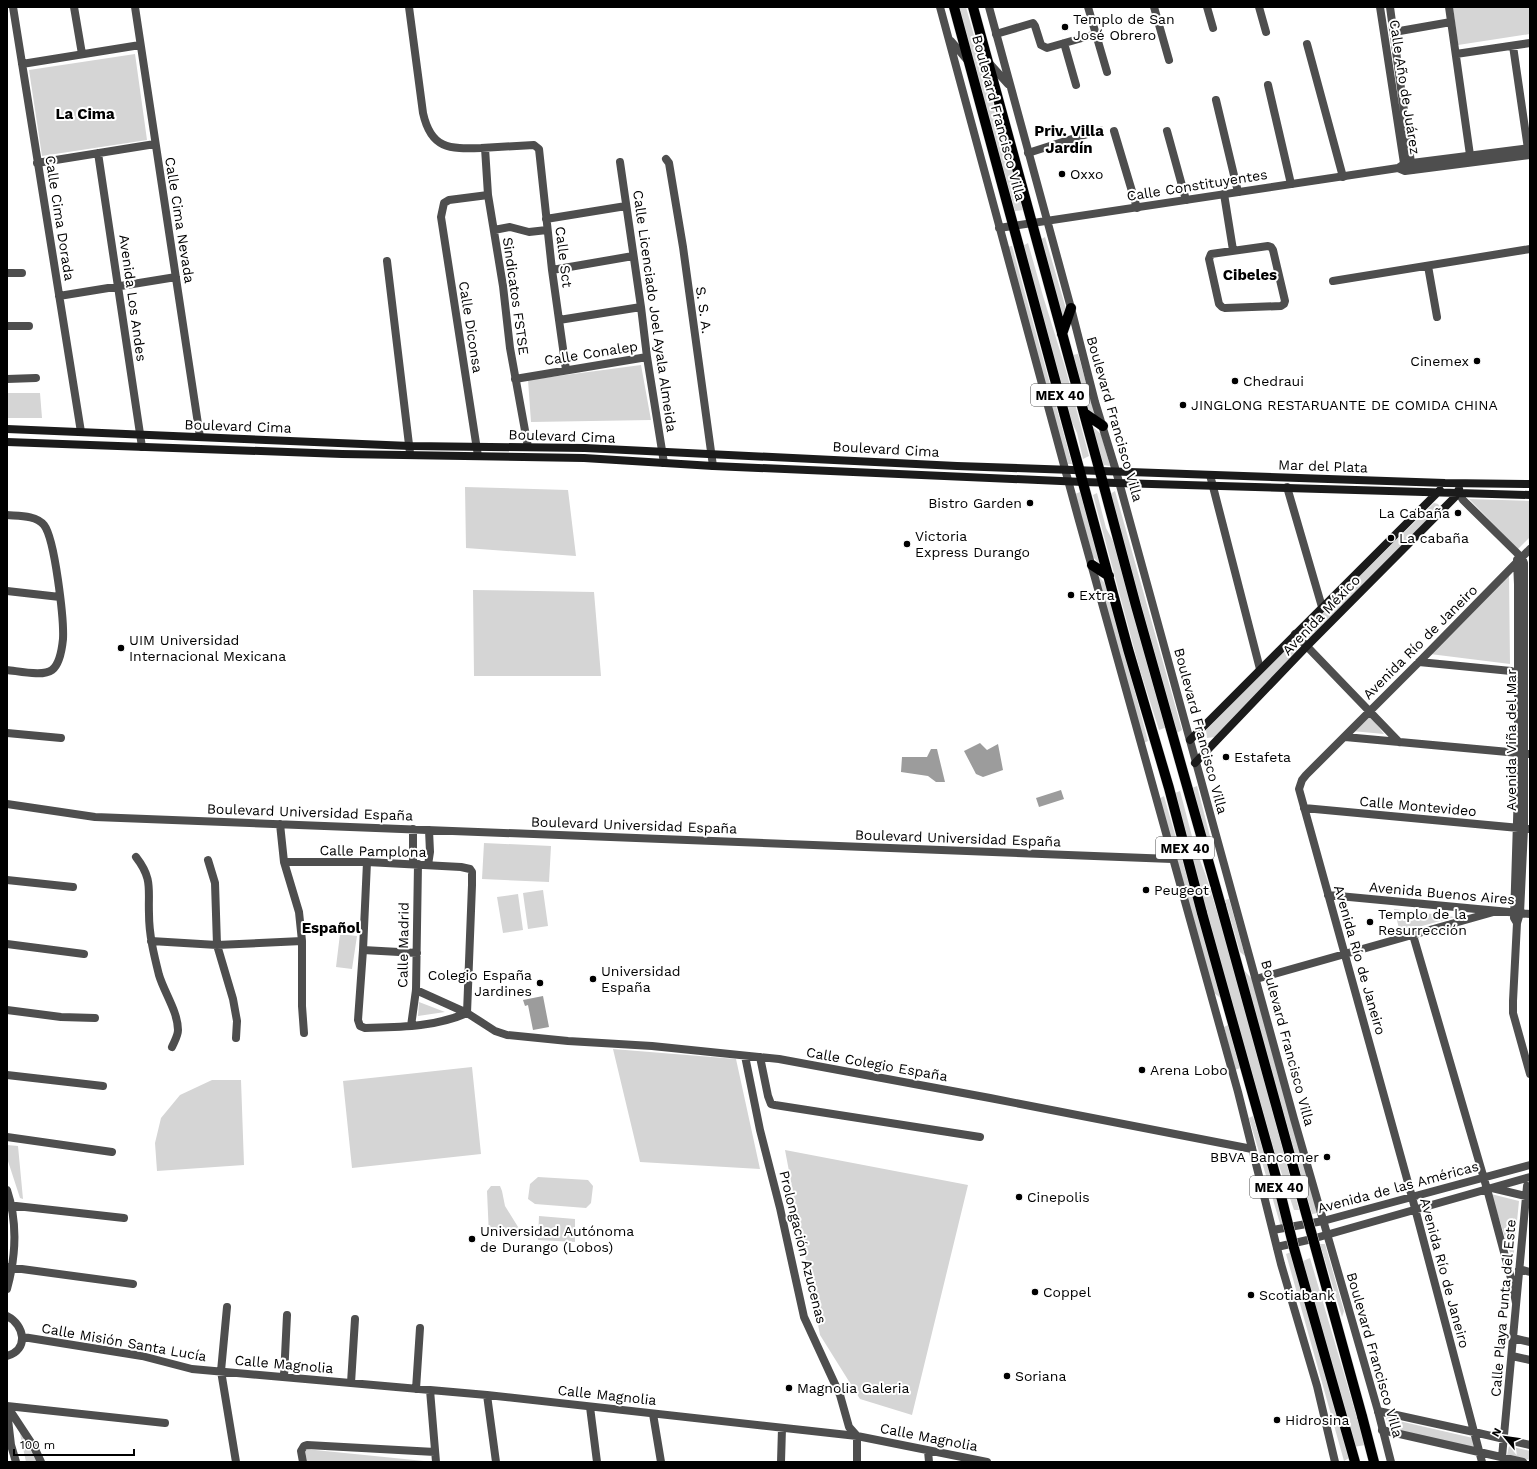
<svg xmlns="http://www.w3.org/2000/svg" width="1537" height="1469" viewBox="0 0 1537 1469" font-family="'Work Sans',sans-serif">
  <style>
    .green { fill: #d5d5d5 }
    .water { fill: #9c9c9c }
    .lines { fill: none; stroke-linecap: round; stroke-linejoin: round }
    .primary-casing { stroke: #dbdbdb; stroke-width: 11 }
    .minor { stroke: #4e4e4e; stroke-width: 8 }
    .tertiary { stroke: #4e4e4e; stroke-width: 8 }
    .secondary { stroke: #1b1b1b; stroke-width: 8 }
    .primary { stroke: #000; stroke-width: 10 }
    .primary-bridge-casing { stroke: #dbdbdb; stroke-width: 11; stroke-linecap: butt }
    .primary-bridge { stroke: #000; stroke-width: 10 }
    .poi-dot { fill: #000; stroke: #fff; stroke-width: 1.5 }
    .labels { text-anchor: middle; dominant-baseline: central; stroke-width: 4; stroke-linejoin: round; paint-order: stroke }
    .shield { fill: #fff; stroke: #4c4c4c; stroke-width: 1 }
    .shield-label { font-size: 13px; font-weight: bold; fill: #000 }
    .poi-label { font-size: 14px; fill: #000; stroke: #fff; text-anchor: start }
    .street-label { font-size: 14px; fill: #000; stroke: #fff }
    .neighbourhood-label { font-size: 15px; font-weight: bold; fill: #000; stroke: #fff }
  </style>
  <rect width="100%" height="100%" fill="#fff"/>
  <!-- green -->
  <path class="green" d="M 958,7 L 966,7 L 1023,210 L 1015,211 Z
    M 1453,7 L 1530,7 L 1530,34 L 1458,45 Z
    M 135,54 L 147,140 L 42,156 L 29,70 Z
    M 1045,237 L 1066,309 L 1062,320 L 1040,240 Z
    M 1028,243 L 1043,296 L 1065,367 L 1089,456 L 1083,459 L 1077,433 L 1068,414 L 1019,248 Z
    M 1012,246 L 1072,464 L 1067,464 L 1006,247 Z
    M 1078,354 L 1096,418 L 1089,412 L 1072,355 Z
    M 641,365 L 651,420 L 531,422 L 528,380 Z
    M 7,393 L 40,393 L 42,418 L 7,418 Z
    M 1093,427 L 1101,434 L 1110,466 L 1103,465 Z
    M 465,487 L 568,490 L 576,556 L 466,548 Z
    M 1115,491 L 1182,730 L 1177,733 L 1110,494 Z
    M 1080,492 L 1102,567 L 1093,557 L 1075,494 Z
    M 1097,493 L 1106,528 L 1113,541 L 1123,569 L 1167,727 L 1159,730 L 1139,667 L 1093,495 Z
    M 1469,499 L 1530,501 L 1530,537 L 1518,549 Z
    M 1434,503 L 1438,504 L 1440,507 L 1312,636 L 1309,638 L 1305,637 L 1305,630 Z
    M 1097,574 L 1107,586 L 1148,741 L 1144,743 Z
    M 1509,575 L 1510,664 L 1430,654 Z
    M 473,590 L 594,592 L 601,676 L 474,676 Z
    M 1290,644 L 1293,644 L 1297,646 L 1297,652 L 1215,737 L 1207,738 L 1206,730 Z
    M 1369,714 L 1384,734 L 1352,731 Z
    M 1197,786 L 1212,844 L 1210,855 L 1192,788 Z
    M 1180,791 L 1194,844 L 1206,876 L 1231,957 L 1299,1210 L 1294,1210 L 1275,1154 L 1173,794 Z
    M 1164,796 L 1222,999 L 1214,993 L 1157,800 Z
    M 484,843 L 551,846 L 549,882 L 482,879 Z
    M 543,890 L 548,926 L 528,929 L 523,893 Z
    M 518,894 L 523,930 L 503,933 L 497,897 Z
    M 1229,899 L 1245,956 L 1240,952 L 1225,900 Z
    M 1394,909 L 1455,917 L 1400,932 Z
    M 340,934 L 357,936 L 352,969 L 336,967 Z
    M 1243,969 L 1252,979 L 1318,1213 L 1312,1214 Z
    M 419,1002 L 445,1012 L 418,1016 Z
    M 1228,1025 L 1240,1068 L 1235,1070 L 1224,1027 Z
    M 613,1049 L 736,1059 L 760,1169 L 640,1162 Z
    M 472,1067 L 481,1154 L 352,1168 L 343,1081 Z
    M 212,1080 L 241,1080 L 244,1165 L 157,1171 L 155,1143 L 161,1118 L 180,1095 Z
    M 1253,1116 L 1285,1225 L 1281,1227 L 1249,1118 Z
    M 7,1145 L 18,1146 L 23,1199 L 20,1198 L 7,1158 Z
    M 785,1150 L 968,1185 L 912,1415 L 860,1399 L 820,1335 Z
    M 538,1177 L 588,1180 L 593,1186 L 591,1203 L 586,1208 L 535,1204 L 528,1199 L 530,1184 Z
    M 491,1186 L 500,1186 L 502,1191 L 505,1206 L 523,1235 L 489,1236 L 487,1191 Z
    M 1491,1194 L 1519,1201 L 1513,1262 Z
    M 539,1216 L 575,1219 L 575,1242 L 538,1240 Z
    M 1320,1244 L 1325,1244 L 1344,1311 L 1342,1317 Z
    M 1291,1252 L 1349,1458 L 1344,1461 L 1286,1254 Z
    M 1310,1258 L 1365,1445 L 1354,1447 L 1303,1261 Z
    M 1386,1418 L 1473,1438 L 1475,1448 L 1389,1428 Z
    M 19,1429 L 37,1462 L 26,1462 Z
    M 1509,1446 L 1530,1451 L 1530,1460 L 1507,1455 Z
    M 305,1449 L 424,1461 L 425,1462 L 307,1462 Z"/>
  <!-- water -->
  <path class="water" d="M 980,743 L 987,750 L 998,744 L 1003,770 L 983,777 L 976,774 L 964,751 Z
    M 931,749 L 937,749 L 945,782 L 936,782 L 928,776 L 901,772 L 902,757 L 927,757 Z
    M 1061,790 L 1064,799 L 1039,807 L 1036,798 Z
    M 543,996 L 549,1027 L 533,1030 L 528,1005 L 525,1006 L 523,1000 Z"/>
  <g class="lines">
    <!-- primary casing -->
    <g class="primary-casing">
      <path id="primary" d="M 954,7 L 1128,649 L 1169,788 L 1202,913
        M 973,7 L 1103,483 L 1136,606 L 1221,906
        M 1062,334 L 1071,308
        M 1084,413 L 1103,426
        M 1092,565 L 1109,576
        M 1362,1416 L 1374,1462"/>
    </g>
    <!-- minor -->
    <path class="minor" d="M 13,7 L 81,432
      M 74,7 L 82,54
      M 135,7 L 200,437
      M 409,7 L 423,113 C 431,149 449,149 481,148 C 498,147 516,146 534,145 L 539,149 L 552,270 L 566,370
      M 1088,7 L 1107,72
      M 1154,7 L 1169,60
      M 1207,7 L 1213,28
      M 1259,7 L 1266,32
      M 1380,7 L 1405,170
      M 1390,7 L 1412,170
      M 1449,7 L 1470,155
      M 1394,32 L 1451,22
      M 996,34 L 1033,23 L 1035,26 L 1041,45 L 1047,48 L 1096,34
      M 1064,43 L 1076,85
      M 1307,44 L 1343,177
      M 1513,46 L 1528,149
      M 1456,54 L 1530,43
      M 22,64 L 140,45
      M 1268,85 L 1291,184
      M 1216,100 L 1238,192
      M 1114,131 L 1137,208
      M 1167,131 L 1186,200
      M 485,148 L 488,195 L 503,286 L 510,348 L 528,447
      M 98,153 L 142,447
      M 1028,153 L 1100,130
      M 666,159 L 669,163 L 683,247 L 713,466
      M 620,162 L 641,307 L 647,357 L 664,463
      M 37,163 L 155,144
      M 1224,194 L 1233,250
      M 546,219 L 626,206
      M 494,230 L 510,227 L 529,232 L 547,230
      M 1268,246 L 1271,247 L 1273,250 L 1285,301 L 1284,304 L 1281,306 L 1225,308 L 1222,307 L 1219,304 L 1209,259 L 1211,254 Z
      M 387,261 L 410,453
      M 1428,266 L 1437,317
      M 552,270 L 633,256
      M 7,273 L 22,273
      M 1333,281 L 1530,249
      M 59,296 L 176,277
      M 559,320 L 641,307
      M 7,326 L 29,326
      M 7,379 L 36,378
      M 515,379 L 647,357
      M 478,456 L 441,217 L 444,203 L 449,200 L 488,195
      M 1210,475 L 1260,669
      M 1287,487 L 1322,607
      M 1458,492 L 1463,500 L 1522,558 L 1524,563 L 1524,829 L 1520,913 L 1517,923 L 1513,1001 L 1513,1013 L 1530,1074
      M 7,515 C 19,516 36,515 44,525 C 55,539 64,620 63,639 C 62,649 60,664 52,670 C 43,677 18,671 7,670
      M 1517,560 L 1518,584 L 1518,789 L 1514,918 L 1517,923
      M 7,591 L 60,597
      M 1295,634 L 1399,742
      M 1419,662 L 1511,671 L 1521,675
      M 7,733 L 61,738
      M 1345,737 L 1530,754
      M 7,804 L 95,817 L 1172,859
      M 1304,808 L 1530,829
      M 280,824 L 284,862 L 299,912 L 302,941 L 302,1006 L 304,1033
      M 136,857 C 153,879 148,889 149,914 C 149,935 154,955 159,975 C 164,992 178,1012 178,1030 C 178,1036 174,1042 172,1047
      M 208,860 L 215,883 L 217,945 L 233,999 L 237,1021 L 236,1038
      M 284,862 L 367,862 L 461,867 L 470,869 L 472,872 L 472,885 L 467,1013 C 435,1027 400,1027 365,1028 L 360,1026 L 358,1020 L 363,950 L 367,862
      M 413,864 L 413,829
      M 428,865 L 430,852 L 429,830
      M 7,880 L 73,887
      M 1328,895 L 1530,914
      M 1413,935 L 1487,1189 L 1512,1282 L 1516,1303
      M 151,941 L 217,945 L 302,941
      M 7,944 L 84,954
      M 363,950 L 417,953
      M 1256,979 L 1497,911
      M 416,990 L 467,1013 L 495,1031 L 507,1035 L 568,1041 L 652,1046 L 779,1059 L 990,1098 L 1252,1149
      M 7,1010 L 61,1017 L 95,1018
      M 411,1026 L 416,990 L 418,864
      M 745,1056 L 760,1130 L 780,1208 L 804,1317 L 840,1395 L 849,1427 L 857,1436
      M 760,1057 L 768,1096 L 771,1104 L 775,1105 L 980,1137
      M 7,1075 L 103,1086
      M 7,1137 L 112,1152
      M 1492,1188 L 1530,1197
      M 7,1190 C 18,1223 16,1256 7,1289
      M 7,1205 L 124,1218
      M 1273,1230 L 1323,1221 L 1530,1165
      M 1277,1247 L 1312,1239 L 1530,1177
      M 7,1267 L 133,1284
      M 1519,1269 L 1530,1272
      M 227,1307 L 221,1371 L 236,1462
      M 7,1316 C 25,1325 29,1350 7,1356
      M 23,1337 L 142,1356 L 192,1369 L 487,1395 L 857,1436 L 987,1462
      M 1513,1338 L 1530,1342
      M 1512,1356 L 1530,1360
      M 284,1377 L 287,1315
      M 351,1383 L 355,1319
      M 416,1389 L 420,1328
      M 430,1390 L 436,1462
      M 487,1395 L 496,1462
      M 7,1406 L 165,1423
      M 7,1406 L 34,1447 L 41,1462
      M 590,1407 L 597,1462
      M 7,1411 L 11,1445 L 16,1462
      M 1378,1411 L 1474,1432 L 1530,1445
      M 653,1414 L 661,1462
      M 1382,1430 L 1523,1462
      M 857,1436 L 857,1462
      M 928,1451 L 929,1462
      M 1502,1457 L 1527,1186
      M 303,1462 L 301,1451 L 304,1446 L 307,1445 L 435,1452
      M 781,1462 L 782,1428
      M 1482,1462 L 1412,1197 L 1299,789 L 1302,780 L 1306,775 L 1419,662 L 1530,549"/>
    <!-- tertiary -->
    <path class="tertiary" d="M 940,7 L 1078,517 L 1238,1092 L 1281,1264 L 1317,1386 L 1335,1462
      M 989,7 L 1071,308 L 1095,402 L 1116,471 L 1294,1119 L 1378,1411 L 1391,1462
      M 951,41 L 968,61
      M 989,63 L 1008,84
      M 1398,168 L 1405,171 L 1530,155
      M 999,228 L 1398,168 L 1404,164 L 1530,148"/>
    <!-- secondary -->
    <path class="secondary" d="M 7,429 L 410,446 L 585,448 L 957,466 L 1445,483 L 1530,484
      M 7,442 L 342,454 L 584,458 L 713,466 L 1083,482 L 1530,495
      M 1190,740 L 1440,490
      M 1195,763 L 1307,646 L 1455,497 L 1459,489"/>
    <!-- primary -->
    <use href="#primary" class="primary"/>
    <!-- primary-bridge casing -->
    <g class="primary-bridge-casing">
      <path id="primary-bridge" d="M 1221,906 L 1362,1416
        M 1202,913 L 1279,1188 L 1294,1248 L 1355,1462"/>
    </g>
    <!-- primary-bridge -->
    <use href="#primary-bridge" class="primary-bridge"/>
  </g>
  <!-- markers -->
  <g class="poi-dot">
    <circle cx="1065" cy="27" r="4"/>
    <circle cx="1062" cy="174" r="4"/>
    <circle cx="1477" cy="361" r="4"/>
    <circle cx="1235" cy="381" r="4"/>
    <circle cx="1183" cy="405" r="4"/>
    <circle cx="1030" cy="503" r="4"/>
    <circle cx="1458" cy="513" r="4"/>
    <circle cx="1391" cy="538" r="4"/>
    <circle cx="907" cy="544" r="4"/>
    <circle cx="1071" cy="595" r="4"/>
    <circle cx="121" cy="648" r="4"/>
    <circle cx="1226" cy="757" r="4"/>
    <circle cx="1146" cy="890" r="4"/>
    <circle cx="1370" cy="922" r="4"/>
    <circle cx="593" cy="979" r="4"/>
    <circle cx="540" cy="983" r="4"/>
    <circle cx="1142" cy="1070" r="4"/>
    <circle cx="1327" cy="1157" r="4"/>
    <circle cx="1019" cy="1197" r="4"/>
    <circle cx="472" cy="1239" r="4"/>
    <circle cx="1035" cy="1292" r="4"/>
    <circle cx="1251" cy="1295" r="4"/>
    <circle cx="1007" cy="1376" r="4"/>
    <circle cx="789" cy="1388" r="4"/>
    <circle cx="1277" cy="1420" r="4"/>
  </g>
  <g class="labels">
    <!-- shield labels -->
    <g class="shield">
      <rect x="1031" y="384" width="58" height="22" rx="3"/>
      <rect x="1156" y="837" width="58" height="22" rx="3"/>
      <rect x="1250" y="1176" width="58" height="22" rx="3"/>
    </g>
    <g class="shield-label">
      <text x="1060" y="395">MEX 40</text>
      <text x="1185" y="848">MEX 40</text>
      <text x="1279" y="1187">MEX 40</text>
    </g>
    <!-- poi labels -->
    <g class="poi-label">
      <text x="1073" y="19">Templo de San<tspan x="1073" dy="16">José Obrero</tspan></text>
      <text x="1070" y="174">Oxxo</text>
      <text x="1469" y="361" text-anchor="end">Cinemex</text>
      <text x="1243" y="381">Chedraui</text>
      <text x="1191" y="405">JINGLONG RESTARUANTE DE COMIDA CHINA</text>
      <text x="1022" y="503" text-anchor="end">Bistro Garden</text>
      <text x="1450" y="513" text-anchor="end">La Cabaña</text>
      <text x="915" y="536">Victoria<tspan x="915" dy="16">Express Durango</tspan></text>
      <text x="1399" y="538">La cabaña</text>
      <text x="1079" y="595">Extra</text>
      <text x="129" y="640">UIM Universidad<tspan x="129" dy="16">Internacional Mexicana</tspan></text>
      <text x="1234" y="757">Estafeta</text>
      <text x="1154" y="890">Peugeot</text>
      <text x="1378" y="914">Templo de la<tspan x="1378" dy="16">Resurrección</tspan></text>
      <text x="601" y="971">Universidad<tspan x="601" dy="16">España</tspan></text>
      <text x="532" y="975" text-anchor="end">Colegio España<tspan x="532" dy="16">Jardines</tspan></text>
      <text x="1150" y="1070">Arena Lobo</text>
      <text x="1319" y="1157" text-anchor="end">BBVA Bancomer</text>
      <text x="1027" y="1197">Cinepolis</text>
      <text x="480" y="1231">Universidad Autónoma<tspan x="480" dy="16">de Durango (Lobos)</tspan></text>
      <text x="1043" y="1292">Coppel</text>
      <text x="1259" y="1295">Scotiabank</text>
      <text x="1015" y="1376">Soriana</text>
      <text x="797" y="1388">Magnolia Galeria</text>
      <text x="1285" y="1420">Hidrosina</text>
    </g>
    <!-- street labels -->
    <g class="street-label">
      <text transform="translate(1405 87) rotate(81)">Calle Año de Juárez</text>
      <text transform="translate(999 118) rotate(75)">Boulevard Francisco Villa</text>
      <text transform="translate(1197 185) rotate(-9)">Calle Constituyentes</text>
      <text transform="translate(60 218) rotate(81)">Calle Cima Dorada</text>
      <text transform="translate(180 220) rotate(81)">Calle Cima Nevada</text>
      <text transform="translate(564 257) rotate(83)">Calle Sct</text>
      <text transform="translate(516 296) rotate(82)">Sindicatos FSTSE</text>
      <text transform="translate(133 298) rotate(82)">Avenida Los Andes</text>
      <text transform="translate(704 310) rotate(82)">S. S. A.</text>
      <text transform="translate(655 311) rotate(82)">Calle Licenciado Joel Ayala Almeida</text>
      <text transform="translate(471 327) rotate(81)">Calle Diconsa</text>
      <text transform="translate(591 353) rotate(-9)">Calle Conalep</text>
      <text transform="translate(1115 419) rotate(74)">Boulevard Francisco Villa</text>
      <text transform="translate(238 426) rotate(2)">Boulevard Cima</text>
      <text transform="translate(562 436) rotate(2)">Boulevard Cima</text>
      <text transform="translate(886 449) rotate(3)">Boulevard Cima</text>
      <text transform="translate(1323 466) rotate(2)">Mar del Plata</text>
      <text transform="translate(1321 615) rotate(-46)">Avenida México</text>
      <text transform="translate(1420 642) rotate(-45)">Avenida Río de Janeiro</text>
      <text transform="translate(1201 731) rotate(75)">Boulevard Francisco Villa</text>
      <text transform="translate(1511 740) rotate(-90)">Avenida Viña del Mar</text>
      <text transform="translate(1418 806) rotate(5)">Calle Montevideo</text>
      <text transform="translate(310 812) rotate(2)">Boulevard Universidad España</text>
      <text transform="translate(634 825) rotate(2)">Boulevard Universidad España</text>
      <text transform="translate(958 838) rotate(2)">Boulevard Universidad España</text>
      <text transform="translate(373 851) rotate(1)">Calle Pamplona</text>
      <text transform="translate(1442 893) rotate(5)">Avenida Buenos Aires</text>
      <text transform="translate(403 945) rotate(-89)">Calle Madrid</text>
      <text transform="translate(1360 960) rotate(74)">Avenida Río de Janeiro</text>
      <text transform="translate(1288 1043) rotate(75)">Boulevard Francisco Villa</text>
      <text transform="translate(877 1064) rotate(10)">Calle Colegio España</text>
      <text transform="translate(1398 1187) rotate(-15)">Avenida de las Américas</text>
      <text transform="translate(803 1247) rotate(76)">Prolongación Azucenas</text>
      <text transform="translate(1445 1273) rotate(75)">Avenida Río de Janeiro</text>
      <text transform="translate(1503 1308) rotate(-85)">Calle Playa Punta del Este</text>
      <text transform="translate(124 1342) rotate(10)">Calle Misión Santa Lucía</text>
      <text transform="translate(1375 1355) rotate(74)">Boulevard Francisco Villa</text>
      <text transform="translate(284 1364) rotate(5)">Calle Magnolia</text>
      <text transform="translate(607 1395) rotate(6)">Calle Magnolia</text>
      <text transform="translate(929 1437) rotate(11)">Calle Magnolia</text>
    </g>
    <!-- neighbourhood labels -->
    <g class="neighbourhood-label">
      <text x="85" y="114">La Cima</text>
      <text x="1069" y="131">Priv. Villa<tspan x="1069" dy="17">Jardín</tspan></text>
      <text x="1250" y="275">Cibeles</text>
      <text x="331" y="928">Español</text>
    </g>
  </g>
  <!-- border -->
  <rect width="1537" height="1469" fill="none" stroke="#000000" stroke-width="16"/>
  <!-- north arrow -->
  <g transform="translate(1505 1437) rotate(299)" stroke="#ffffff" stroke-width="3" paint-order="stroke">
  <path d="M0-3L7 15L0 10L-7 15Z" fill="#000000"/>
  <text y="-6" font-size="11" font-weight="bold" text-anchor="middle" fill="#000000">N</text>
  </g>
  <!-- scale -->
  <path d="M14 1449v6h120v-6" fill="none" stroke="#000000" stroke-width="2"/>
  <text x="20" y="1449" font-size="12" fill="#000000" stroke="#ffffff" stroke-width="3" paint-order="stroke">100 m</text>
</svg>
